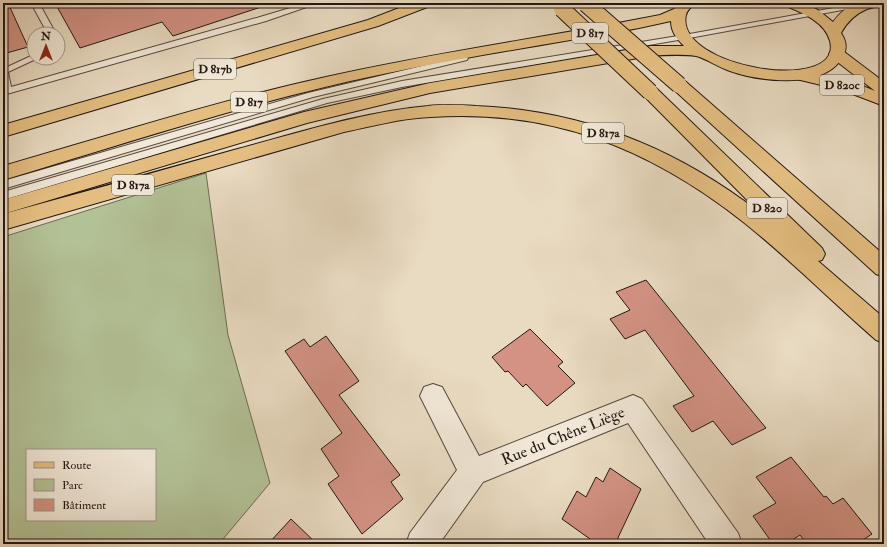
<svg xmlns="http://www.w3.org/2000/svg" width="887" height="547" viewBox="0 0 887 547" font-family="'IM FELL Double Pica',serif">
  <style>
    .green { fill: #b3c196; stroke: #6a6c54; fill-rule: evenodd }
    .building { fill: #d39284; stroke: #221713 }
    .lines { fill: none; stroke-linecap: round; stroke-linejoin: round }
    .lane-casing { stroke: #54483f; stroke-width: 2 }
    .street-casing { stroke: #54483f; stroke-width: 2 }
    .primary-casing { stroke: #221713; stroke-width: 2 }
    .highway-casing { stroke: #221713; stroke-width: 2 }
    .lane { fill: #f1e8d7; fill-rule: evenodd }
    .street { fill: #f1e8d7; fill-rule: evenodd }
    .primary { fill: #e4be81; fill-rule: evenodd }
    .highway { fill: #e4be81; fill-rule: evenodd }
    .highway-bridge-casing { stroke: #221713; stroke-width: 18; stroke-linecap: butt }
    .highway-bridge { stroke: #e4be81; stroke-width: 16 }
    .labels { text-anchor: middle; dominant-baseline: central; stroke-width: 3; stroke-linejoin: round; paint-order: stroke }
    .shield { fill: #f1e8d7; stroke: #60564e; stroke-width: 1 }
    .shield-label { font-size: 12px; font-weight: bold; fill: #221713 }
    .near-street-label { font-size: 16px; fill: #221713; stroke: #f1e8d7 }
  </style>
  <rect width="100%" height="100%" fill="#e9dbc2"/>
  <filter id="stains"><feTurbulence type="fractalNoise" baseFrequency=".005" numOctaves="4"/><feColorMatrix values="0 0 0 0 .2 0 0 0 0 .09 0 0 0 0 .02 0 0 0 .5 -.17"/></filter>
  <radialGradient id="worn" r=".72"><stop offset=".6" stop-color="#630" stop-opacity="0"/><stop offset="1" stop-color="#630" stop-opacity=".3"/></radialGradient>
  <!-- green -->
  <path class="green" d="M 206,173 L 228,335 L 270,483 L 219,544 L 3,544 L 3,237 ZM 27,450 L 155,450 L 155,520 L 27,520 Z"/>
  <!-- building -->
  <path class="building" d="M 3,3 L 8,3 L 28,47 L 3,54 Z
    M 55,3 L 260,3 L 261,7 L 173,36 L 162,22 L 80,48 Z
    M 646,280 L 742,399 L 766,428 L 732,445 L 713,421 L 692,432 L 673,406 L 694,396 L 645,330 L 625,339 L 610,319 L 630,310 L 616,292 Z
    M 530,329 L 563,362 L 558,366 L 575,383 L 547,406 L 526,384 L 523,387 L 508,371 L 505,372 L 492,357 Z
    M 326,336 L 359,381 L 339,395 L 400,475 L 391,482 L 403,499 L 362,534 L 328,484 L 339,476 L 321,449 L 342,433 L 285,351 L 304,339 L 310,347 Z
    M 791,457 L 824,497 L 826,496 L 833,504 L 843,498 L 872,534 L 857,544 L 807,544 L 800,535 L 786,544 L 773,544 L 753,516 L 776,503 L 756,477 Z
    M 610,468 L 641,489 L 615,544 L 597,544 L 562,519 L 577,491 L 586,497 L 596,477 L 603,482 Z
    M 291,519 L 317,544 L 268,544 Z"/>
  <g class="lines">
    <!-- lane casing -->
    <g class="lane-casing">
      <path id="lane" d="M 31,3 L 39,3 L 56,34 L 48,34 Z
        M 307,3 L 318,3 L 266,21 L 3,95 L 3,69 L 31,56 L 34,56 L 34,58 L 38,58 L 8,72 L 11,87 L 260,17 Z
        M 861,3 L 864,4 L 864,6 L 684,39 L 402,87 L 327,103 L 3,200 L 3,192 L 323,99 L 402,81 L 684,35 Z
        M 464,56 L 468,58 L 467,60 L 313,97 L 3,189 L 3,181 L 308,93 Z"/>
    </g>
    <!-- street casing -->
    <g class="street-casing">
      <path id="street" d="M 433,384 L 442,387 L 479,456 L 633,395 L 642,399 L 738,533 L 742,544 L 709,544 L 628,423 L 483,482 L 439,544 L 406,544 L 410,533 L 457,470 L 420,396 L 424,387 Z"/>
    </g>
    <!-- primary casing -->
    <g class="primary-casing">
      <path id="primary" d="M 678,3 L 694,3 C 691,8 687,10 686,15 C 674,68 844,95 830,41 C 825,22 803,13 786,6 L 784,3 L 803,3 L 818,10 L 833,22 C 848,2 859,3 881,3 C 878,8 872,7 867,9 C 855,14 847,22 841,33 C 848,43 847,52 840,61 C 820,89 758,81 730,71 C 720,68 705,58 696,56 C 681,54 665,55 650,56 L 430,93 L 307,123 L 3,214 L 3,200 L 304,112 L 430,83 L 650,46 L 684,46 C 677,39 671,32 671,21 L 639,28 C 534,47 429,62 325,87 C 217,113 110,148 3,180 L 3,166 C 110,135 217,101 326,77 C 437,52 549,37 660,15 L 674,9 Z"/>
    </g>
    <!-- highway casing -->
    <g class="highway-casing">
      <path id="highway" d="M 412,3 L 432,3 L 430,6 L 378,26 L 3,137 L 3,125 L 368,20 Z
        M 837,49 L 843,51 L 884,82 L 884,106 L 842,90 L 792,78 L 790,75 L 792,72 L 798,70 L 853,82 L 875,91 L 831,57 L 829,54 L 831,51 Z
        M 679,80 L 685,81 L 884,255 L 884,277 L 876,274 L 673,89 L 671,85 L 673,81 Z
        M 650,87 L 656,88 L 822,248 L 825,254 L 822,260 L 818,261 L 884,318 L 884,343 L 876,340 C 831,301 789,258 742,221 C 649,148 551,109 431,117 C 402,118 373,126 344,132 L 3,230 L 3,214 C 80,193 157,172 234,150 C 298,133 362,112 428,106 C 444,104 461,105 476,106 C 582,110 676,148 759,212 L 644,96 L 642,92 L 644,88 Z"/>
    </g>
    <!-- lane -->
    <use href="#lane" class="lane"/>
    <!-- street -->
    <use href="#street" class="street"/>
    <!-- primary -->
    <use href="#primary" class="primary"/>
    <!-- highway -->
    <use href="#highway" class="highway"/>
    <!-- highway-bridge casing -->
    <g class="highway-bridge-casing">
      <path id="highway-bridge" d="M 586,4 L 679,85
        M 562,9 L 650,92"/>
    </g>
    <!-- highway-bridge -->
    <use href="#highway-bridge" class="highway-bridge"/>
  </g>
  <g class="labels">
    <!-- shield labels -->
    <g class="shield">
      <rect x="572" y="23" width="36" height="20" rx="3"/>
      <rect x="194" y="59" width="42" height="20" rx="3"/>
      <rect x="820" y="75" width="44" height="20" rx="3"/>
      <rect x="231" y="92" width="36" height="20" rx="3"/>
      <rect x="582" y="123" width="42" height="20" rx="3"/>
      <rect x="112" y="175" width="42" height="20" rx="3"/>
      <rect x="747" y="198" width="40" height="20" rx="3"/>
    </g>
    <g class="shield-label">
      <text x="590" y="33">D 817</text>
      <text x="215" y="69">D 817b</text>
      <text x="842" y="85">D 820c</text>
      <text x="249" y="102">D 817</text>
      <text x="603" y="133">D 817a</text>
      <text x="133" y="185">D 817a</text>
      <text x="767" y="208">D 820</text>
    </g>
    <!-- near-street labels -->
    <g class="near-street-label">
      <text transform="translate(563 436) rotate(-22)">Rue du Chêne Liège</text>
    </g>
  </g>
  <!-- margin -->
  <rect width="887" height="547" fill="none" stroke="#e9dbc2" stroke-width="16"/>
  <rect x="4" y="4" width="879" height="539" fill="none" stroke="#221713" stroke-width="2"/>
  <rect x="8" y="8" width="871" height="531" fill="none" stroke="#221713"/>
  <!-- legend -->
  <rect x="26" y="449" width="130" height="72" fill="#f1e8d7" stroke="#9e9489"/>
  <rect x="34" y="462" width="20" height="6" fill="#e4be81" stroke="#9e9489"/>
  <text x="62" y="469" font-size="12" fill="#221713">Route</text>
  <rect x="34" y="479" width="20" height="12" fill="#b3c196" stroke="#9e9489"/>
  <text x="62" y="489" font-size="12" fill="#221713">Parc</text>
  <rect x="34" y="499" width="20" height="12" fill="#d39284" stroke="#9e9489"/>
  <text x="62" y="509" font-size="12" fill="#221713">Bâtiment</text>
  <!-- north arrow -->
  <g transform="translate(46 46)"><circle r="19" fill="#f1e8d7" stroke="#9e9489"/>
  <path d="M0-3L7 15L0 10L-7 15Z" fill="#8f2418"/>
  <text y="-6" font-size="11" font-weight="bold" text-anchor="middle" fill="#221713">N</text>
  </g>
  <rect width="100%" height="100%" filter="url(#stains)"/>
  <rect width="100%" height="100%" fill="url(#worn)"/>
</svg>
